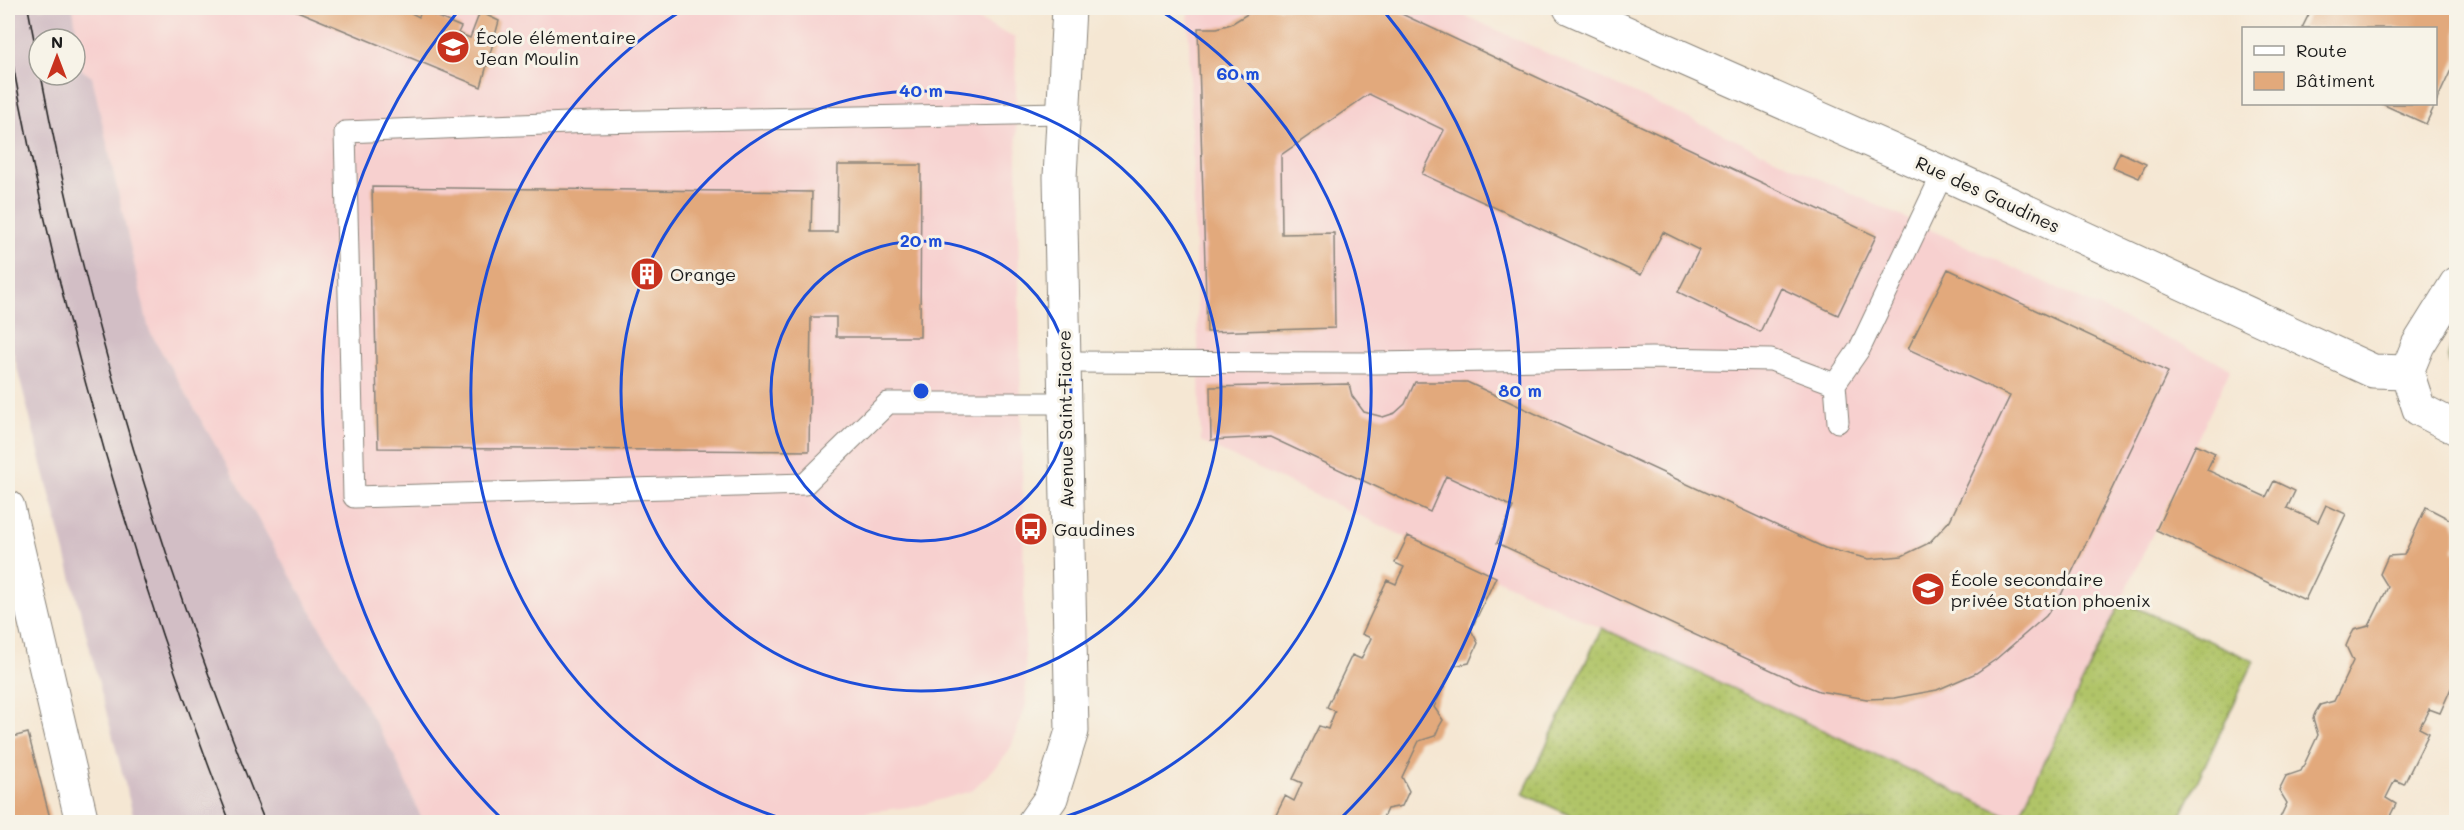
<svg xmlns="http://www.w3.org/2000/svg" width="2464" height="830" viewBox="0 0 2464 830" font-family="Mali,sans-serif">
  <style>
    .built { fill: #f7d0cf }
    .railway { fill: #d2bec5; fill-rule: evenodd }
    .grass { fill: #b0c468; stroke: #667042; stroke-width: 1.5 }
    .garden { fill: url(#garden-dots); stroke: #667042; stroke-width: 1.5 }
    .building { fill: #e2a97b }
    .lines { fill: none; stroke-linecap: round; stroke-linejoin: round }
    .lane-casing { stroke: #888278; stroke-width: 23 }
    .street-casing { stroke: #888278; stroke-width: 35 }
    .lane { stroke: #fff; stroke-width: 21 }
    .street { stroke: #fff; stroke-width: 33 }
    .tram { stroke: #1c1c1c; stroke-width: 1.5 }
    .ring { fill: none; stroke: #1d4ed8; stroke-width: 3 }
    .labels { text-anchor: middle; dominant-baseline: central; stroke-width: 6; stroke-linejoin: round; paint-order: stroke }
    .poi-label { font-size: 18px; fill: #1c1c1c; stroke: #f7f3e8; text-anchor: start }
    .street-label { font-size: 18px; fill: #1c1c1c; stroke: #f7f3e8 }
    .centre { fill: #1d4ed8; stroke: #f7f3e8; stroke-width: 3 }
    .ring-label { font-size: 18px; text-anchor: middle; font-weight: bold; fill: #1d4ed8; stroke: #f7f3e8; stroke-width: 6; stroke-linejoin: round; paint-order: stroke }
  </style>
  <defs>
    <pattern id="garden-dots" width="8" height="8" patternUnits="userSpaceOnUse" patternTransform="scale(1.5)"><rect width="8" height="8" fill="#b0c468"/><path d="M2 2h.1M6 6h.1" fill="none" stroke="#97a85a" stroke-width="1.8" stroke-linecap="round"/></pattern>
  </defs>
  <rect width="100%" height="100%" fill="#f7f3e8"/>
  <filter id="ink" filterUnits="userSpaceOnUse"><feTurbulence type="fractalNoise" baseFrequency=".0167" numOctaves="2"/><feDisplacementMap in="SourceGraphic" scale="12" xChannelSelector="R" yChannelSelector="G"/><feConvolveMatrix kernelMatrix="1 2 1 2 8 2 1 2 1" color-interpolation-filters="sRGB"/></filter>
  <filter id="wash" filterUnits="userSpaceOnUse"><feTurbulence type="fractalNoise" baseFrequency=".008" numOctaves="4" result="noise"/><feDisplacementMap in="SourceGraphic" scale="24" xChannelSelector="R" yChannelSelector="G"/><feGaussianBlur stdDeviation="1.35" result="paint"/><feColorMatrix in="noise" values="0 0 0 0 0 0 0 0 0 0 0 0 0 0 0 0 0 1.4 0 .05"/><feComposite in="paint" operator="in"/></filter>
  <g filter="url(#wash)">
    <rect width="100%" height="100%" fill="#f5e7d3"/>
    <!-- built -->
    <path class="built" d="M 73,8 L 954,8 L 1015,38 L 1026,705 L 1011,747 L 999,764 L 971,791 L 917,806 L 782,822 L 423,822 L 395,757 L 149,330 L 92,77 L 82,70 Z
      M 1188,8 L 1449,8 L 2231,368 L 2017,821 L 1201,442 Z"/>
    <!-- railway -->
    <path class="railway" d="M 8,8 L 73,8 L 82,70 L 92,77 L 149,330 L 395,757 L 423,822 L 135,822 L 8,333 ZM 39,39 L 75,39 L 75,75 L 39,75 Z"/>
    <!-- grass -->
    <path class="grass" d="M 2456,326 L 2456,391 L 2448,357 Z"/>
    <!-- garden -->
    <path class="garden" d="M 2121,601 L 2254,661 L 2178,822 L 1585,822 L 1523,794 L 1602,628 L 2017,820 Z"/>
    <g id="blocks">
      <!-- building -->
      <path class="building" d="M 290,8 L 411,8 L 409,12 L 419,17 L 421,10 L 461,27 L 458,33 L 470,38 L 480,12 L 499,21 L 481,87 Z
        M 1257,8 L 1389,8 L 1876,236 L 1838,315 L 1781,288 L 1760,332 L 1678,292 L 1699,250 L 1663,232 L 1641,275 L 1422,174 L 1444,130 L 1369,94 L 1281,155 L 1282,234 L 1334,233 L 1335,328 L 1207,332 L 1198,28 L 1217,28 L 1231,24 Z
        M 2312,8 L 2456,8 L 2456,59 L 2426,124 L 2382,104 L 2436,104 L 2436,28 L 2302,28 Z
        M 2120,152 L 2146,164 L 2139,178 L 2113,167 Z
        M 838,165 L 921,165 L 920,337 L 836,337 L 836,317 L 811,317 L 809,451 L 378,448 L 372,187 L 812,192 L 811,232 L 837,232 Z
        M 1948,269 L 2168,372 L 2061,595 L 2046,616 L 1995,660 L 1976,673 L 1937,690 L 1894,698 L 1867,699 L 1819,691 L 1799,683 L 1497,543 L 1513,507 L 1446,476 L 1430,512 L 1270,437 L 1211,440 L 1210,387 L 1349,384 L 1352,396 L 1364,412 L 1383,417 L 1395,413 L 1405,404 L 1415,382 L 1467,382 L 1825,548 L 1869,559 L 1902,556 L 1929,543 L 1950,520 L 2010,396 L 1908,349 Z
        M 2196,444 L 2215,453 L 2207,470 L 2266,497 L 2274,481 L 2295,491 L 2287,508 L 2318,522 L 2326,505 L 2346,514 L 2305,600 L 2156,530 Z
        M 2426,507 L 2453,521 L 2456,530 L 2456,544 L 2453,551 L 2456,552 L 2456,648 L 2453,656 L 2456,659 L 2456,677 L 2440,713 L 2429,709 L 2424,719 L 2419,728 L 2429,733 L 2404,784 L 2395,780 L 2386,798 L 2396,804 L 2387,822 L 2278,822 L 2287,803 L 2279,790 L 2286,776 L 2301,771 L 2318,735 L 2313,718 L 2315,713 L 2320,705 L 2334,701 L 2353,661 L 2346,646 L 2349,639 L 2354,630 L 2369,626 L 2388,587 L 2380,574 L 2388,556 L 2404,555 Z
        M 1408,536 L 1496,577 L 1471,630 L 1478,643 L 1473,654 L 1469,663 L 1454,666 L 1434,707 L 1443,720 L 1439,727 L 1435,736 L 1419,741 L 1402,777 L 1409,791 L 1402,806 L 1387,809 L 1381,822 L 1272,822 L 1285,796 L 1294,801 L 1302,783 L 1293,779 L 1319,726 L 1328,729 L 1335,711 L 1327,707 L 1352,655 L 1361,659 L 1371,638 L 1362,634 L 1387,580 L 1396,584 L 1399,577 L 1404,567 L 1395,563 Z
        M 28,733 L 50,818 L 33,822 L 8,822 L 8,738 Z"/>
    </g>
  </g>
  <g filter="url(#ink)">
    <use href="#blocks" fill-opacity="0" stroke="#888278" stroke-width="1.5"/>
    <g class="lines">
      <!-- lane casing -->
      <g class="lane-casing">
        <path id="lane" d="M 1063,113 L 593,122 L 345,132 L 354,497 L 805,484 L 888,403 L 1064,403
          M 1063,362 L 1376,363 L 1651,358 L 1771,360 L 1835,384 L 1860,348 L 1943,173
          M 1835,384 L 1838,422"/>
      </g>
      <!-- street casing -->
      <g class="street-casing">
        <path id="street" d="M 1570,8 L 1943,173 L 2373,371 L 2407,372
          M 2456,284 L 2418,345 L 2407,372 L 2419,409 L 2456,428
          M 8,507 L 82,822
          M 1034,822 L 1051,798 L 1072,731 L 1060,177 L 1069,8"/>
      </g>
      <!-- lane -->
      <use href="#lane" class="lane"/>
      <!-- street -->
      <use href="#street" class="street"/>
      <!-- tram -->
      <path class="tram" d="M 28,8 L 39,66
        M 8,38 C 56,306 132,569 230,822
        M 41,75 C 90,331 168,581 265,822"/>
    </g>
  </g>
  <!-- distance rings -->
  <g class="ring">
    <circle cx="921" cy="391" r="150"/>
    <circle cx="921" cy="391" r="300"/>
    <path d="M793 822A449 449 0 0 1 686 8M1156 8A449 449 0 0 1 1049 822"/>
    <path d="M505 822A599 599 0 0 1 459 10M1383 10A599 599 0 0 1 1337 822"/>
  </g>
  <!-- icons -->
  <defs>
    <g id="school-disc" transform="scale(1.725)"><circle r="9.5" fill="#c8321e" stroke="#f7f3e8"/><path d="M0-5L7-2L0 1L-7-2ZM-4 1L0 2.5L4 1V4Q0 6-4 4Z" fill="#fff"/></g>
    <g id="building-disc" transform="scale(1.725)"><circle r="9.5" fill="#c8321e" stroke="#f7f3e8"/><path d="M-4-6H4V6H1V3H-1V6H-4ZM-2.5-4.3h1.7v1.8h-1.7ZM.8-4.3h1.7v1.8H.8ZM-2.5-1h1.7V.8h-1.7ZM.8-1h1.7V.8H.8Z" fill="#fff"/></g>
    <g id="bus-disc" transform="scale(1.725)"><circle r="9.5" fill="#c8321e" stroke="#f7f3e8"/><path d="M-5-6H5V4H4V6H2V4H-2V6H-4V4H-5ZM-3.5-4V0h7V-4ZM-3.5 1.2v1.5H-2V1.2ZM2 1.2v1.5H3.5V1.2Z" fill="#fff"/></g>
  </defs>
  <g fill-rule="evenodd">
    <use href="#school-disc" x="453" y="47"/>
    <use href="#building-disc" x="647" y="274"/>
    <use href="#bus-disc" x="1031" y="529"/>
    <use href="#school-disc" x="1928" y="589"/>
  </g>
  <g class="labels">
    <!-- poi labels -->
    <g class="poi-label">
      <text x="476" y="37">École élémentaire<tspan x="476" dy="21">Jean Moulin</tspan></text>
      <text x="670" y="274">Orange</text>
      <text x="1054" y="529">Gaudines</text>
      <text x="1951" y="579">École secondaire<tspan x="1951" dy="21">privée Station phoenix</tspan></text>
    </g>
    <!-- street labels -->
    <g class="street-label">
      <text transform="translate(1988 194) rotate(25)">Rue des Gaudines</text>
      <text transform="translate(1065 419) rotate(-91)">Avenue Saint-Fiacre</text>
    </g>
  </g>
  <circle cx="921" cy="391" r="9" class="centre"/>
  <g class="ring-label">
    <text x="1238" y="80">60 m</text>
    <text x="921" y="97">40 m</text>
    <text x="921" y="247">20 m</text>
    <text x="1520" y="397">80 m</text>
  </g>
  <!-- margin -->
  <rect width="2464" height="830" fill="none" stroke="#f7f3e8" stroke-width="30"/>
  <!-- legend -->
  <rect x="2242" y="27" width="195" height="78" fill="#f7f3e8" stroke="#9f9d96" stroke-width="1.5"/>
  <rect x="2254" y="46" width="30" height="9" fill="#ffffff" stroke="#9f9d96" stroke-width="1.5"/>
  <text x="2296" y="57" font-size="18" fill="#1c1c1c">Route</text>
  <rect x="2254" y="72" width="30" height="18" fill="#e2a97b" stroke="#9f9d96" stroke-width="1.5"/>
  <text x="2296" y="87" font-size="18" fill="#1c1c1c">Bâtiment</text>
  <!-- north arrow -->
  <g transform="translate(57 57)"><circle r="28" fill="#f7f3e8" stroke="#9f9d96" stroke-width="1.5"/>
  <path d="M0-4.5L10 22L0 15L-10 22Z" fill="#c8321e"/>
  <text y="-9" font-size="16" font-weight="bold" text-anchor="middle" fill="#1c1c1c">N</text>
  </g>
</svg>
